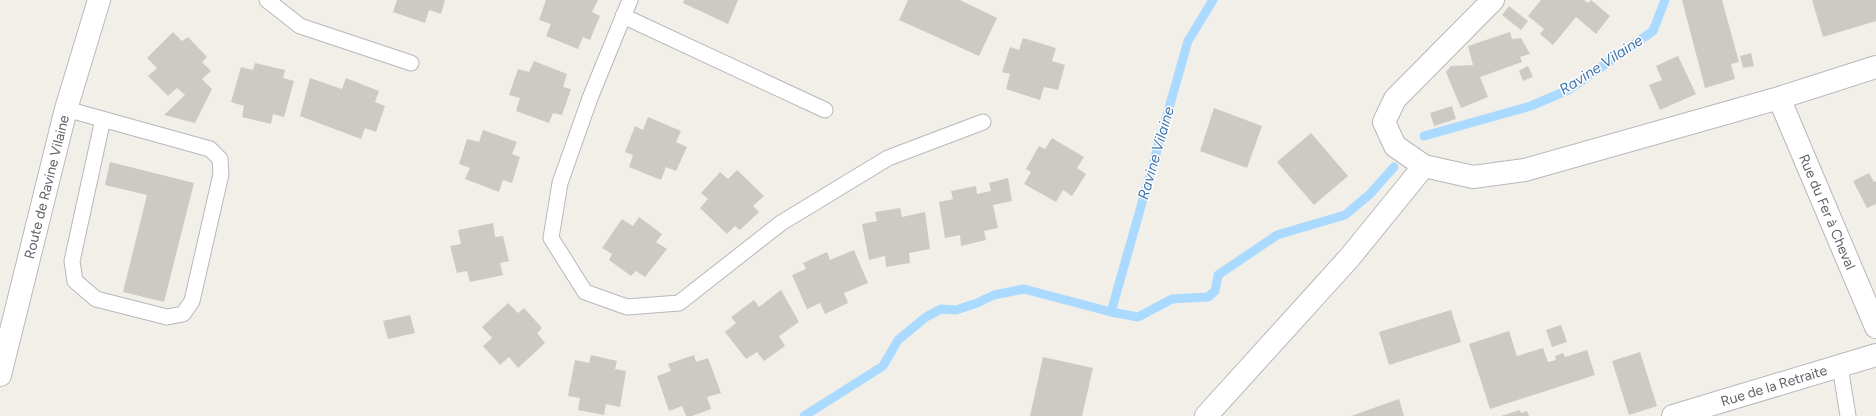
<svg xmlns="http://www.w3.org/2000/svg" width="1876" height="416" viewBox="0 0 1876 416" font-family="Figtree,sans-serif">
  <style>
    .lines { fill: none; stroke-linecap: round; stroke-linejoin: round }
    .stream { stroke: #aadaff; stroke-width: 9 }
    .building { fill: #cccac5 }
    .service-casing { stroke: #b5b8bc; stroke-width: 17 }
    .minor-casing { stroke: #b5b8bc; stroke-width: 24 }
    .secondary-casing { stroke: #b6babf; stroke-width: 24 }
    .service { stroke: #fff; stroke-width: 15 }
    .minor { stroke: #fff; stroke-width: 22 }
    .secondary { stroke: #fff; stroke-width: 22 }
    .labels { text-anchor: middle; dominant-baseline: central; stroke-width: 3; stroke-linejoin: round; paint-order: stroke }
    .street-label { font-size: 14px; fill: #5f6368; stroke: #fff }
    .water-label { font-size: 15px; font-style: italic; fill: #4174aa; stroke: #fff }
  </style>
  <rect width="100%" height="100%" fill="#f1efe8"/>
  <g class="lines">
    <!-- stream -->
    <path class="stream" d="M 1424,136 L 1531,106 L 1568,90 L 1653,31 L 1665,0
      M 1111,312 L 1138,317 L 1172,299 L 1208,297 L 1215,291 L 1218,275 L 1277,235 L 1345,215 L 1370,194 L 1394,167
      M 804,416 L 883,366 L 898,340 L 926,317 L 941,309 L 956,310 L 977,303 L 994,295 L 1024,289 L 1111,312 L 1188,41 L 1213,0"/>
  </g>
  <!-- building -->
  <path class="building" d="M 397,0 L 445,0 L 441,14 L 429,10 L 425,23 L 393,12 Z
    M 546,0 L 598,0 L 592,12 L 600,16 L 590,40 L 583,37 L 578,49 L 546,36 L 551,24 L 539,20 Z
    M 684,0 L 738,0 L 728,24 L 683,3 Z
    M 908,0 L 960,0 L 997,18 L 979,56 L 899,20 Z
    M 1541,0 L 1584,0 L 1588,3 L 1591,0 L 1610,16 L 1596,34 L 1576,17 L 1553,45 L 1540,34 L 1544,29 L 1528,16 Z
    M 1682,0 L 1722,0 L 1739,62 L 1731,64 L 1735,79 L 1705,88 Z
    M 1812,0 L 1876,0 L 1876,21 L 1823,37 Z
    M 1509,6 L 1528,21 L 1521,30 L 1502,15 Z
    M 173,32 L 182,41 L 188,37 L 207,57 L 202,62 L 211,71 L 202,79 L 212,89 L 195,123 L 164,115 L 185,95 L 177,88 L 168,96 L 148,76 L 157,68 L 147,58 Z
    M 1510,32 L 1512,39 L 1521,38 L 1530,54 L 1520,57 L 1522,62 L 1480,77 L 1488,97 L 1461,108 L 1446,72 L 1451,66 L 1473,65 L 1468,46 Z
    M 1023,38 L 1056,48 L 1052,61 L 1065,65 L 1058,90 L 1044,87 L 1040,100 L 1006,89 L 1010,74 L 1002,72 L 1010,47 L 1019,50 Z
    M 1751,53 L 1754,66 L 1743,68 L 1740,56 Z
    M 1678,56 L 1696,94 L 1660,110 L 1649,85 L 1662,80 L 1656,66 Z
    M 534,61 L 567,74 L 563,87 L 571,89 L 562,115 L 553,113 L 549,123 L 516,111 L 520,98 L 509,95 L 518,69 L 529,72 Z
    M 255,63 L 285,70 L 283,78 L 294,81 L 284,117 L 273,114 L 271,124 L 242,117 L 244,106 L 231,102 L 241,67 L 253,70 Z
    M 1528,66 L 1533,77 L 1523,81 L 1519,71 Z
    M 310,78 L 342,89 L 346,78 L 379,91 L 375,102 L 385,106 L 376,132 L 365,128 L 361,139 L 300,116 Z
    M 1452,106 L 1456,119 L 1434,126 L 1430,113 Z
    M 1214,108 L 1262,126 L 1247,168 L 1200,151 Z
    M 648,117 L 681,131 L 676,142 L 687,147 L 676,171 L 666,167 L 661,180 L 629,167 L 633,155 L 625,152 L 635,126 L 643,130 Z
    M 483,130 L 517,142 L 512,154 L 520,157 L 512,183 L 503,180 L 499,192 L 465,179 L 470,168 L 459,164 L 467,139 L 479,142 Z
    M 1311,133 L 1348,176 L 1314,205 L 1277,162 Z
    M 1052,138 L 1084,157 L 1077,168 L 1086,174 L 1072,196 L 1063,190 L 1056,202 L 1024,184 L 1031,172 L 1026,169 L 1039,146 L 1045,149 Z
    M 110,162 L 194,183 L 164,302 L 123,292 L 147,195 L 105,185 Z
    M 737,170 L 764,196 L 753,206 L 759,212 L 740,230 L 735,226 L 727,234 L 700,208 L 708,199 L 701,193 L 720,172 L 728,179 Z
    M 1869,173 L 1874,182 L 1876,181 L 1876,204 L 1867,208 L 1853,181 Z
    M 1008,178 L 1012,201 L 993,205 L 998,228 L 984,231 L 986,240 L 961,246 L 960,235 L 945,238 L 939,202 L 953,199 L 951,191 L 976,186 L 977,194 L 991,191 L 989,183 Z
    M 900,208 L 902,217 L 925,212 L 930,249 L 909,253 L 910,263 L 886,267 L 885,256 L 869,260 L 862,224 L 877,221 L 875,212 Z
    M 639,217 L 662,234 L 656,242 L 667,249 L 645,277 L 636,271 L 631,276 L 609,260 L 612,254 L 602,248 L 622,219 L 633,226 Z
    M 493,223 L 495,237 L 503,236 L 509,261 L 500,263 L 503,275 L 470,282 L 467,271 L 457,273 L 450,246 L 461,244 L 458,230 Z
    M 854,250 L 868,283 L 844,293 L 848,303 L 825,314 L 820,303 L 807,309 L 792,275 L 806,269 L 803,263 L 827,252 L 830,260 Z
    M 781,290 L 799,322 L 779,336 L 785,346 L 764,361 L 757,352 L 746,359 L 725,332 L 736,323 L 731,317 L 754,300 L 759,307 Z
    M 508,303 L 518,313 L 524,308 L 542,328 L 537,333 L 545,343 L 518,368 L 509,357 L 500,365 L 483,346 L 492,338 L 482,327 Z
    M 1451,310 L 1461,342 L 1389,365 L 1379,332 Z
    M 410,315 L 415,333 L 388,339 L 383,321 Z
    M 1561,325 L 1567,342 L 1552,347 L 1546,330 Z
    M 1509,331 L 1517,356 L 1543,348 L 1548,362 L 1556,360 L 1555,356 L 1563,353 L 1565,357 L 1587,350 L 1595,375 L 1490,409 L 1469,344 Z
    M 1640,352 L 1657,406 L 1629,415 L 1612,361 Z
    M 591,355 L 617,361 L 615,369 L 626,371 L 620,407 L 606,404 L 604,415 L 578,410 L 580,398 L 568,396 L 575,360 L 589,363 Z
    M 694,355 L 696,362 L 708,358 L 721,393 L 707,397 L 711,409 L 692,416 L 686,416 L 682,406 L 669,411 L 657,376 L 671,371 L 668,364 Z
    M 1043,357 L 1093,368 L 1082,416 L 1030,416 Z
    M 1399,399 L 1404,416 L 1351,416 Z
    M 1520,410 L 1521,413 L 1527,411 L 1529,416 L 1501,416 Z"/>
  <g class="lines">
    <!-- service casing -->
    <g class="service-casing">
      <path id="service" d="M 267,0 L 300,26 L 411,63
        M 630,0 L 590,98 L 560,183 L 551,238 L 585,292 L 627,307 L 679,303 L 781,223 L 888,158 L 983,122
        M 623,16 L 825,110
        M 66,109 L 210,149 L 220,159 L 221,174 L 192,301 L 183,314 L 167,317 L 96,299 L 75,281 L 72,261 L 103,119
        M 1840,366 L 1848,416"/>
    </g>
    <!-- minor casing -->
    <g class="minor-casing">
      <path id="minor" d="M 1493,0 L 1395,99 L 1384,122 L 1395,146 L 1424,166 L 1473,177 L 1525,170 L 1779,98 L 1876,67
        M 1779,98 L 1876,327
        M 1206,416 L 1350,257 L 1424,166
        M 1673,416 L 1876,355"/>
    </g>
    <!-- secondary casing -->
    <g class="secondary-casing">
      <path id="secondary" d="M 0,375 L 66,109 L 99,0"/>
    </g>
    <!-- service -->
    <use href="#service" class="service"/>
    <!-- minor -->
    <use href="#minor" class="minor"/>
    <!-- secondary -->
    <use href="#secondary" class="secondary"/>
  </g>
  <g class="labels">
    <!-- street labels -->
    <g class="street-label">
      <text transform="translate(47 187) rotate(-76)">Route de Ravine Vilaine</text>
      <text transform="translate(1827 212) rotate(67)">Rue du Fer à Cheval</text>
      <text transform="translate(1774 386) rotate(-17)">Rue de la Retraite</text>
    </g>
    <!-- water labels -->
    <g class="water-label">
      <text transform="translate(1601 65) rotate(-33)">Ravine Vilaine</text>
      <text transform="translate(1156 153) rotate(-74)">Ravine Vilaine</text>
    </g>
  </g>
</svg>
